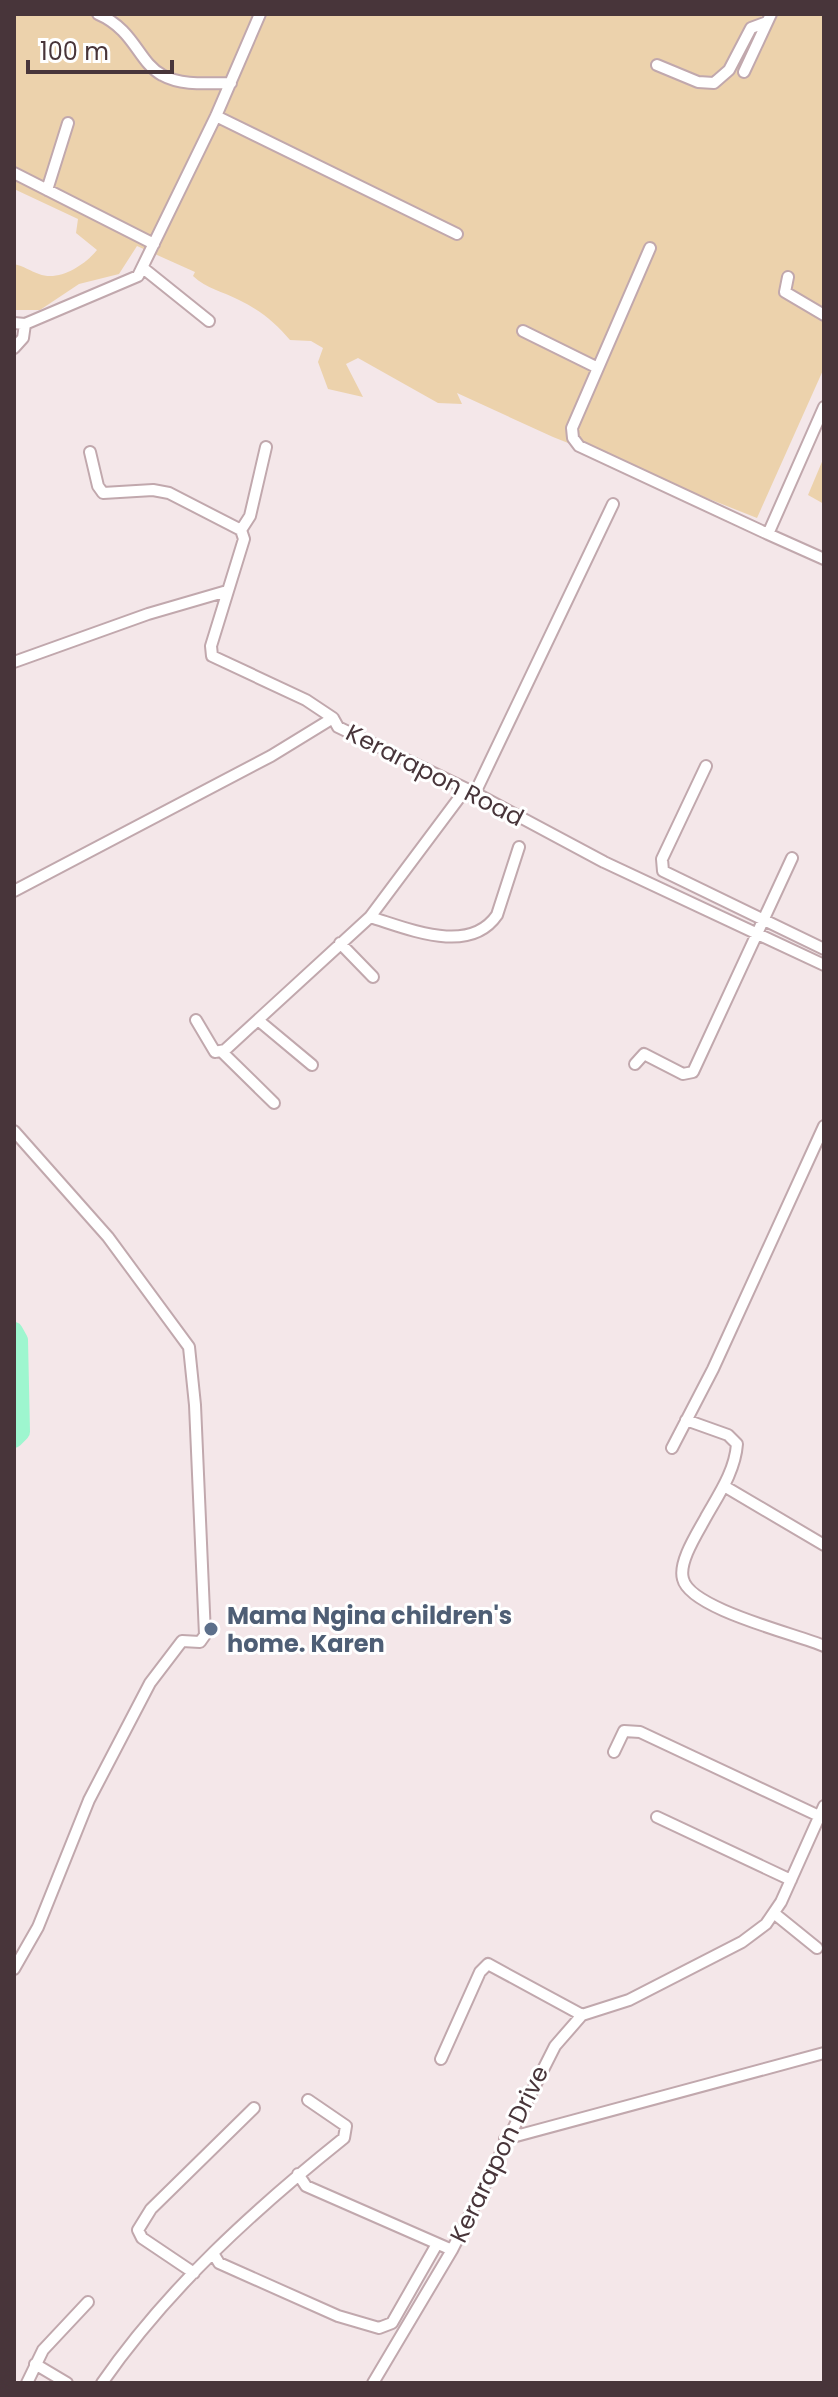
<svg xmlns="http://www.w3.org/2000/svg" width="838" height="2397" viewBox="0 0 838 2397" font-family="Poppins,sans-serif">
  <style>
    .green { fill: #ecd2ac }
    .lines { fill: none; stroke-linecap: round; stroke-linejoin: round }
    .river { stroke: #9ef6cf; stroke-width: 18 }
    .street-casing { stroke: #c1a8ad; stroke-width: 14 }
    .street { stroke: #fff; stroke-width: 10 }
    .service-dot { fill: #5c6f8a; stroke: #fff; stroke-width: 3 }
    .labels { text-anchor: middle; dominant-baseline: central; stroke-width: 6; stroke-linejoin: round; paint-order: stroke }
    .street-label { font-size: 24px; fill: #48353a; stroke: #fff }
    .service-label { font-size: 24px; font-weight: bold; fill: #4e5e75; stroke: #fff; text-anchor: start }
  </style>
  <rect width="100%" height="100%" fill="#f4e7e9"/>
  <!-- green -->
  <path class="green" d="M 14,14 L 824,14 L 824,368 L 757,518 L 553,437 L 457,393 L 462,404 L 438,403 L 358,358 L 346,364 L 363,397 L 328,389 L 318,362 L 323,348 L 311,341 L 290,340 C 276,323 260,310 239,300 C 222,291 207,289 193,276 L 195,272 L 137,246 L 119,274 L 79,284 L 40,310 L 14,310 L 14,264 C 24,266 30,271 39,274 C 59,282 85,265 97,250 L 76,233 L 78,219 L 14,189 Z
    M 824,457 L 824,504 L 808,495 Z"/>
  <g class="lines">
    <!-- river -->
    <path class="river" d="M 14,1331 L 19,1340 L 21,1432 L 14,1439"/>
    <!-- street casing -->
    <g class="street-casing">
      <path id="street" d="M 98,14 C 135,30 138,62 162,75 C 181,86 209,83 231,83
        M 657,65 L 698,82 L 714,83 L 729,70 L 751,28 L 767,22
        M 744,72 L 771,14
        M 216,116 L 457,234
        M 14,173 L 154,244
        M 47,190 L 68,123
        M 650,248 L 572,428 L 573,438 L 579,446 L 768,534
        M 143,268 L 209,321
        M 788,277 L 785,292 L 824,315
        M 14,323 L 25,324 L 138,276 L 216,116 L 260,14
        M 523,331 L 598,368
        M 14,348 L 23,338 L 25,324
        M 824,407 L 768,534 L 824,559
        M 90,452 L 98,486 L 103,493 L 153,490 L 169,493 L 241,530 L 244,539 L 211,646 L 212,656 L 306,700 L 333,718
        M 241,530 L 250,516 L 266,447
        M 14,662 L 148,614 L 227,591
        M 706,766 L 662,859 L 663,871 L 824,949
        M 475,793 L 613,504
        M 14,891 L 271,756 L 333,718 L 338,727 L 475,793 L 604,862 L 824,965
        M 370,917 C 407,928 469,956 497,915 L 519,847
        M 340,943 L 373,977
        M 196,1020 L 215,1052 L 225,1050 L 370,917 L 465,790
        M 258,1020 L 312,1065
        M 221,1051 L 274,1103
        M 635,1064 L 644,1054 L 683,1074 L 693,1072 L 792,858
        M 14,1131 L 108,1237 L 189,1347 L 195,1405 L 205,1635 L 200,1642 L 182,1641 L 150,1683 L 89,1800 L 38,1927 L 14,1969
        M 686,1420 L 728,1435 L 737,1444 C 735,1471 719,1494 706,1517 C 698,1532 678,1562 683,1579 C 690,1609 796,1634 824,1646
        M 672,1448 L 713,1369 L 824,1126
        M 724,1486 L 824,1545
        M 614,1752 L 624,1731 L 640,1732 L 819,1816
        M 657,1817 L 791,1880
        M 775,1914 L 817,1948
        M 441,2059 L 480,1972 L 488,1964 L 582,2015
        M 505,2139 L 824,2053
        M 298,2174 L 306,2186 L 452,2250
        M 213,2253 L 219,2263 L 338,2316 L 379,2328 L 392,2323 L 437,2244
        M 194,2273 L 142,2238 L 138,2230 L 151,2209 L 254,2108
        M 35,2364 L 67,2383
        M 27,2383 L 43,2350 L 88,2302
        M 102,2383 C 168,2288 254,2210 344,2138 L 346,2126 L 308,2100
        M 373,2383 L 452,2250 L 555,2046 L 582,2015 L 629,2000 L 742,1942 L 766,1924 L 781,1902 L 824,1806"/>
    </g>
    <!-- street -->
    <use href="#street" class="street"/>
  </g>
  <!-- markers -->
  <circle class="service-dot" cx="211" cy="1629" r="8"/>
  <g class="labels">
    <!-- street labels -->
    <g class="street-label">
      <text transform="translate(435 775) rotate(27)">Kerarapon Road</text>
      <text transform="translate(499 2154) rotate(-64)">Kerarapon Drive</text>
    </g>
    <!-- service labels -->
    <g class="service-label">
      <text x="227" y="1615">Mama Ngina children's<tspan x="227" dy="28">home. Karen</tspan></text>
    </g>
  </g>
  <!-- border -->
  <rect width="838" height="2397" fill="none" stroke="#48353a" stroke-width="32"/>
  <!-- scale -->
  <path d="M28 60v12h144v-12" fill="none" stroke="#48353a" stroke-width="4"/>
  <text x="40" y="60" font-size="24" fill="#48353a" stroke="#ffffff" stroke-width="6" paint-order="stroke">100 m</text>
</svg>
